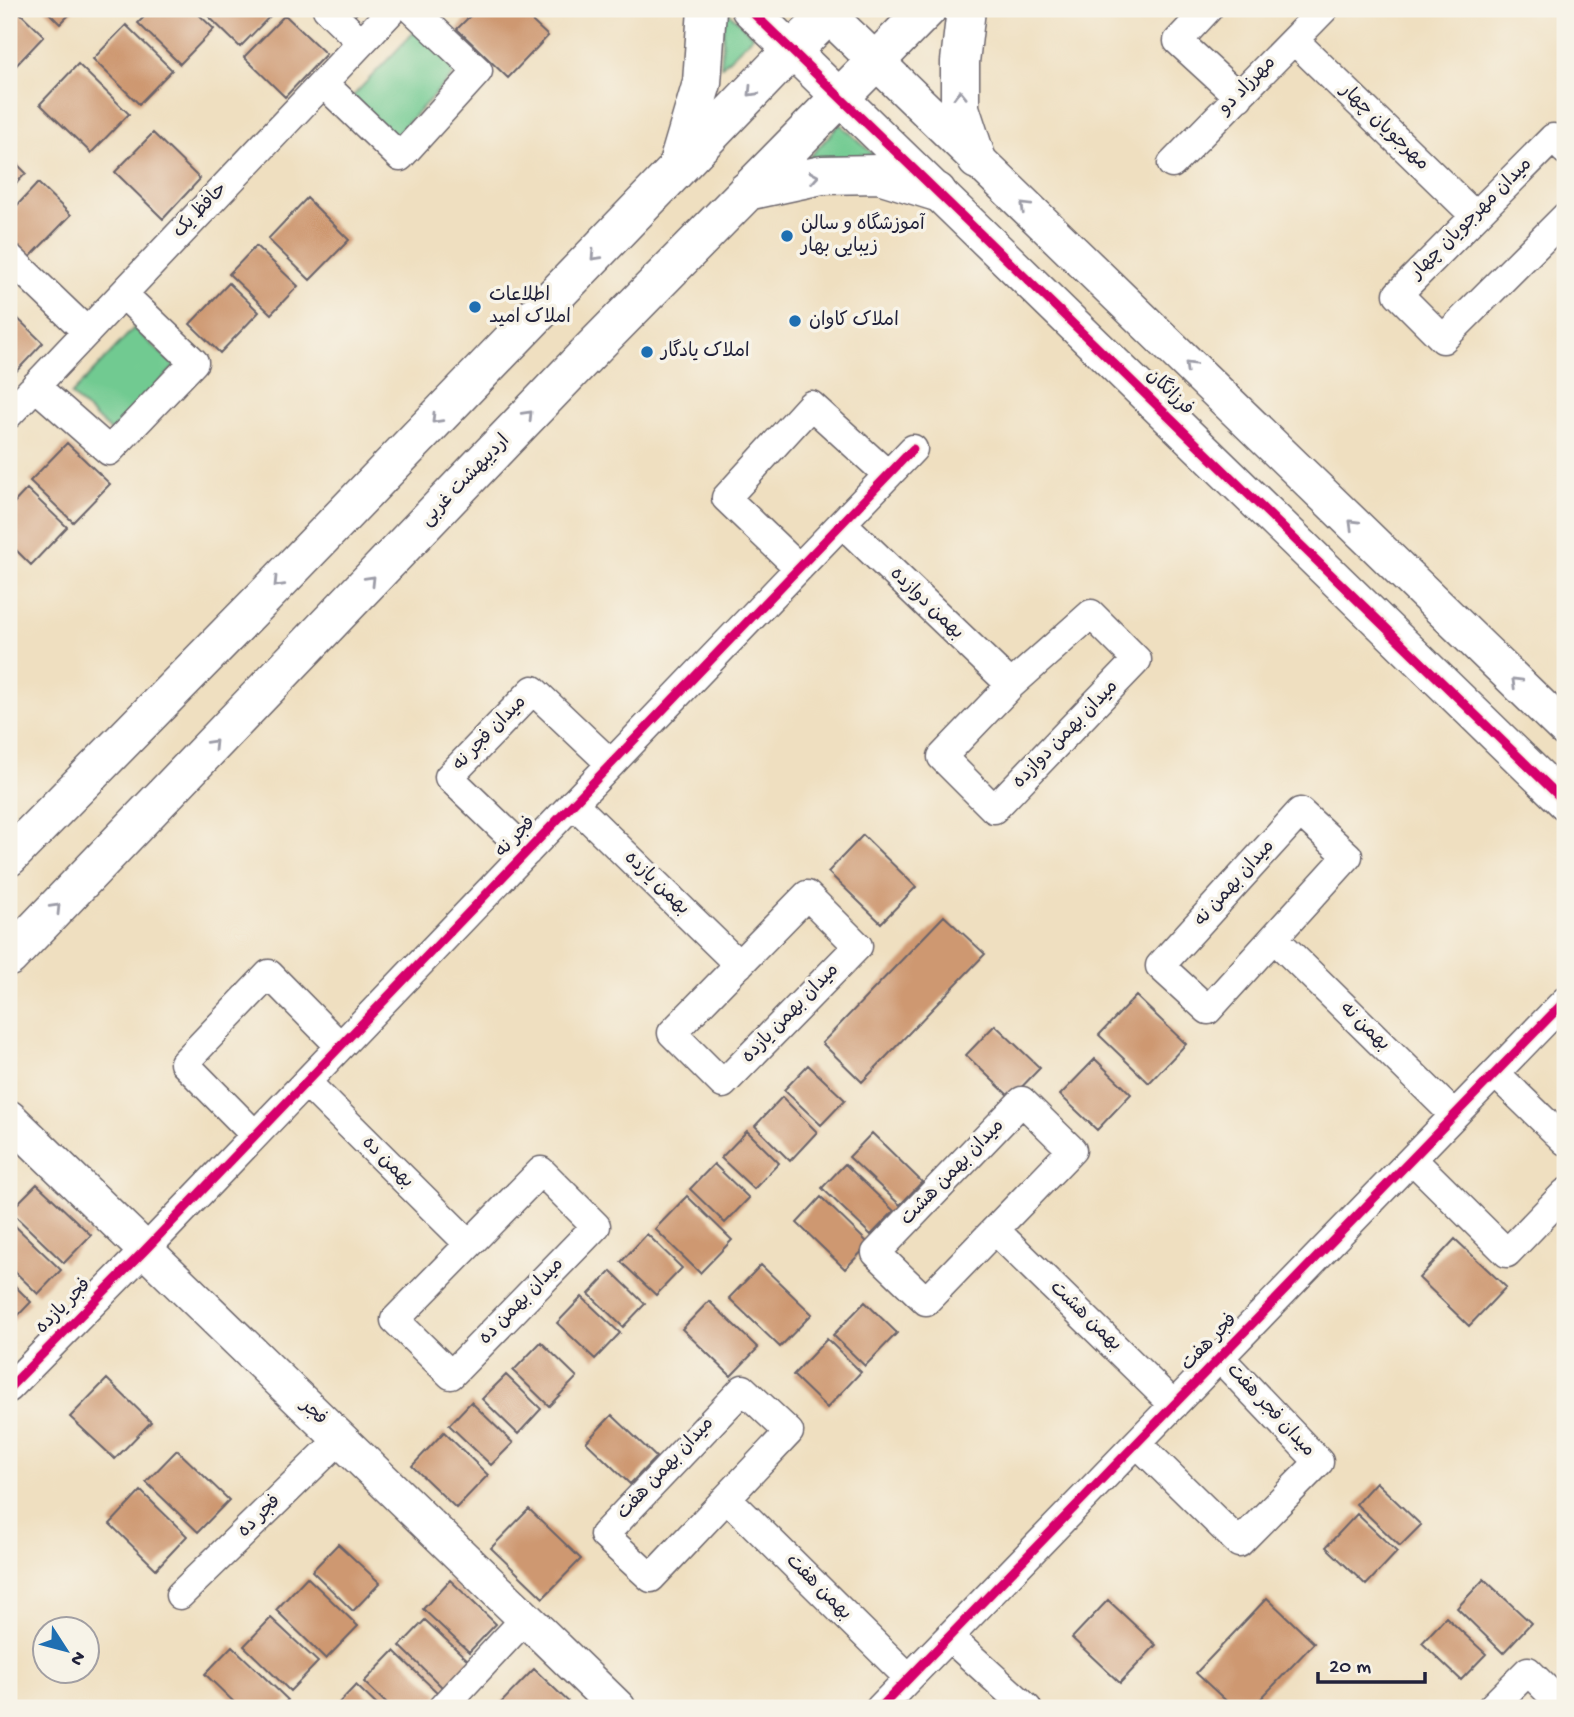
<svg xmlns="http://www.w3.org/2000/svg" width="1574" height="1717" viewBox="0 0 1574 1717" font-family="'Gochi Hand','Playpen Sans Arabic',sans-serif">
  <style>
    .green { fill: #71ca91; stroke: #4a7666; stroke-width: 2 }
    .building { fill: #ce9871 }
    .lines { fill: none; stroke-linecap: round; stroke-linejoin: round }
    .minor-casing { stroke: #6a646a; stroke-width: 31 }
    .tertiary-casing { stroke: #6a646a; stroke-width: 38 }
    .secondary-casing { stroke: #6a646a; stroke-width: 41 }
    .minor { stroke: #fff; stroke-width: 28 }
    .tertiary { stroke: #fff; stroke-width: 35 }
    .secondary { stroke: #fff; stroke-width: 38 }
    .cycleway-casing { stroke: #f7f3e8; stroke-width: 13 }
    .cycleway { stroke: #d6006c; stroke-width: 9 }
    .oneway { stroke: #9c9ca7 }
    .poi-dot { fill: #1f6fb2; stroke: #f7f3e8; stroke-width: 2.5 }
    .labels { text-anchor: middle; dominant-baseline: central; stroke-width: 7; stroke-linejoin: round; paint-order: stroke }
    .street-label { font-size: 19px; fill: #22223b; stroke: #f7f3e8 }
    .poi-label { font-size: 19px; fill: #22223b; stroke: #f7f3e8; text-anchor: start }
  </style>
  <rect width="100%" height="100%" fill="#f7f3e8"/>
  <filter id="ink" filterUnits="userSpaceOnUse"><feTurbulence type="fractalNoise" baseFrequency=".0143" numOctaves="2"/><feDisplacementMap in="SourceGraphic" scale="14" xChannelSelector="R" yChannelSelector="G"/><feConvolveMatrix kernelMatrix="1 2 1 2 8 2 1 2 1" color-interpolation-filters="sRGB"/></filter>
  <filter id="wash" filterUnits="userSpaceOnUse"><feTurbulence type="fractalNoise" baseFrequency=".00686" numOctaves="4" result="noise"/><feDisplacementMap in="SourceGraphic" scale="28" xChannelSelector="R" yChannelSelector="G"/><feGaussianBlur stdDeviation="1.57" result="paint"/><feColorMatrix in="noise" values="0 0 0 0 0 0 0 0 0 0 0 0 0 0 0 0 0 1.4 0 .05"/><feComposite in="paint" operator="in"/></filter>
  <g filter="url(#wash)">
    <rect width="100%" height="100%" fill="#efdfc0"/>
    <!-- green -->
    <path class="green" d="M 725,9 L 753,36 L 721,67 Z
      M 416,30 L 458,70 L 394,137 L 352,97 Z
      M 840,124 L 876,157 L 808,159 Z
      M 134,328 L 175,366 L 113,433 L 71,395 Z"/>
    <g id="blocks">
      <!-- building -->
      <path class="building" d="M 9,9 L 16,9 L 44,36 L 9,73 Z
        M 45,9 L 75,9 L 60,24 Z
        M 152,9 L 193,9 L 214,29 L 180,64 L 138,23 Z
        M 201,9 L 277,9 L 240,47 Z
        M 347,9 L 361,9 L 354,16 Z
        M 477,9 L 519,9 L 548,36 L 508,78 L 457,29 Z
        M 285,15 L 326,54 L 285,97 L 244,57 Z
        M 126,25 L 172,70 L 139,104 L 93,59 Z
        M 78,64 L 129,114 L 91,153 L 40,104 Z
        M 153,133 L 200,179 L 163,219 L 115,172 Z
        M 9,156 L 26,173 L 9,191 Z
        M 38,183 L 71,215 L 28,259 L 9,240 L 9,214 Z
        M 307,198 L 349,240 L 310,280 L 268,239 Z
        M 256,246 L 298,286 L 271,314 L 229,274 Z
        M 229,283 L 259,312 L 220,353 L 190,324 Z
        M 9,310 L 43,343 L 9,379 Z
        M 67,443 L 110,484 L 73,522 L 30,481 Z
        M 27,489 L 67,527 L 31,565 L 9,543 L 9,508 Z
        M 863,835 L 916,887 L 881,923 L 828,872 Z
        M 944,916 L 985,954 L 862,1082 L 822,1043 Z
        M 1136,996 L 1186,1044 L 1149,1083 L 1099,1035 Z
        M 995,1025 L 1040,1068 L 1011,1098 L 966,1055 Z
        M 1095,1059 L 1131,1094 L 1097,1130 L 1060,1095 Z
        M 808,1065 L 845,1100 L 821,1125 L 784,1090 Z
        M 782,1097 L 817,1132 L 790,1161 L 755,1126 Z
        M 747,1131 L 779,1163 L 754,1189 L 721,1158 Z
        M 872,1133 L 922,1182 L 900,1205 L 849,1157 Z
        M 714,1164 L 749,1198 L 725,1223 L 690,1189 Z
        M 845,1164 L 894,1211 L 871,1235 L 822,1188 Z
        M 37,1184 L 91,1235 L 64,1263 L 10,1211 Z
        M 687,1196 L 732,1240 L 700,1273 L 655,1229 Z
        M 821,1197 L 869,1244 L 845,1269 L 797,1223 Z
        M 11,1222 L 61,1270 L 38,1294 L 9,1266 L 9,1225 Z
        M 647,1234 L 682,1268 L 656,1295 L 621,1262 Z
        M 1455,1239 L 1506,1287 L 1469,1326 L 1419,1278 Z
        M 761,1265 L 812,1314 L 780,1347 L 729,1298 Z
        M 611,1271 L 645,1304 L 623,1327 L 589,1294 Z
        M 9,1280 L 31,1302 L 9,1325 Z
        M 582,1297 L 620,1333 L 595,1359 L 557,1323 Z
        M 709,1301 L 758,1348 L 731,1376 L 682,1329 Z
        M 865,1302 L 897,1333 L 865,1366 L 833,1335 Z
        M 827,1339 L 861,1372 L 827,1408 L 793,1375 Z
        M 541,1342 L 577,1377 L 549,1406 L 513,1371 Z
        M 506,1375 L 541,1409 L 518,1434 L 482,1399 Z
        M 107,1379 L 151,1422 L 115,1459 L 70,1417 Z
        M 471,1402 L 513,1443 L 491,1465 L 449,1425 Z
        M 612,1415 L 656,1457 L 630,1484 L 586,1442 Z
        M 444,1432 L 488,1475 L 456,1508 L 412,1466 Z
        M 177,1450 L 229,1500 L 198,1532 L 146,1482 Z
        M 1376,1482 L 1421,1525 L 1400,1546 L 1356,1504 Z
        M 141,1491 L 187,1536 L 156,1569 L 110,1524 Z
        M 529,1509 L 581,1559 L 543,1598 L 491,1548 Z
        M 1357,1514 L 1397,1552 L 1366,1585 L 1326,1547 Z
        M 338,1544 L 380,1583 L 353,1611 L 312,1571 Z
        M 307,1577 L 358,1626 L 326,1659 L 276,1610 Z
        M 1484,1579 L 1531,1623 L 1503,1653 L 1457,1608 Z
        M 450,1580 L 496,1624 L 469,1652 L 423,1609 Z
        M 1267,1598 L 1314,1643 L 1252,1708 L 1234,1708 L 1196,1673 Z
        M 1108,1600 L 1156,1645 L 1120,1683 L 1072,1638 Z
        M 1446,1617 L 1486,1654 L 1461,1680 L 1422,1643 Z
        M 271,1618 L 318,1662 L 290,1691 L 244,1646 Z
        M 425,1620 L 470,1662 L 444,1689 L 400,1646 Z
        M 232,1646 L 288,1700 L 279,1708 L 240,1708 L 205,1674 Z
        M 394,1651 L 439,1694 L 426,1708 L 391,1708 L 364,1682 Z
        M 534,1669 L 575,1708 L 496,1708 Z
        M 356,1685 L 380,1708 L 334,1708 Z"/>
    </g>
  </g>
  <g filter="url(#ink)">
    <use href="#blocks" fill-opacity="0" stroke="#6a646a" stroke-width="2"/>
    <g class="lines">
      <!-- minor casing -->
      <g class="minor-casing">
        <path id="minor" d="M 327,9 L 361,42
          M 1208,9 L 1178,41 L 1239,97
          M 1294,40 L 1475,216
          M 323,83 L 400,157 L 478,71 L 412,9
          M 1565,150 L 1553,138 L 1398,294 L 1443,339 L 1565,217
          M 1172,164 L 1324,9
          M 9,257 L 87,332
          M 35,386 L 109,451 L 194,362 L 123,294
          M 9,414 L 393,9
          M 842,523 L 1011,685
          M 799,568 L 726,498 L 811,405 L 888,475
          M 1091,614 L 1137,660 L 994,809 L 942,757 L 1011,685 Z
          M 573,803 L 739,965
          M 1300,812 L 1348,856 L 1208,1010 L 1160,966 Z
          M 527,852 L 449,777 L 533,690 L 611,764
          M 807,895 L 858,946 L 723,1084 L 672,1033 Z
          M 1274,938 L 1454,1115
          M 1495,1073 L 1565,1141
          M 306,1082 L 469,1244
          M 1022,1101 L 1072,1150 L 926,1301 L 876,1253 Z
          M 255,1135 L 184,1063 L 269,974 L 340,1046
          M 1412,1159 L 1507,1253 L 1565,1193
          M 541,1171 L 596,1226 L 451,1375 L 395,1320 Z
          M 995,1230 L 1174,1405
          M 9,1388 L 145,1250 L 913,449
          M 743,1389 L 789,1432 L 651,1578 L 604,1535 Z
          M 1137,1443 L 1239,1543 L 1319,1462 L 1220,1358
          M 727,1498 L 909,1678
          M 180,1595 L 340,1439
          M 949,1637 L 1027,1708
          M 442,1708 L 525,1619
          M 880,1708 L 1565,1001
          M 1491,1708 L 1528,1671 L 1565,1708"/>
      </g>
      <!-- tertiary casing -->
      <g class="tertiary-casing">
        <path id="tertiary" d="M 749,9 L 1565,802
          M 822,9 L 1565,729
          M 9,1118 L 618,1708"/>
      </g>
      <!-- secondary casing -->
      <g class="secondary-casing">
        <path id="secondary" d="M 966,9 L 960,62 L 960,108 L 977,160
          M 678,164 L 702,83 L 707,9
          M 747,191 L 822,175 L 879,174 L 937,192
          M 9,857 L 270,591 L 792,50 L 835,9
          M 9,957 L 591,350 L 927,9"/>
      </g>
      <!-- minor -->
      <use href="#minor" class="minor"/>
      <!-- tertiary -->
      <use href="#tertiary" class="tertiary"/>
      <!-- secondary -->
      <use href="#secondary" class="secondary"/>
      <!-- cycleway casing -->
      <g class="cycleway-casing">
        <path id="cycleway" d="M 749,9 L 1565,802
          M 9,1388 L 145,1250 L 913,449
          M 880,1708 L 1565,1001"/>
      </g>
      <!-- cycleway -->
      <use href="#cycleway" class="cycleway"/>
    </g>
    <!-- one-way arrows -->
    <defs><path id="oneway-chevron" d="M-2-3.5L2.5 0L-2 3.5" fill="none" stroke-width="1.6" stroke-linecap="round" stroke-linejoin="round" transform="scale(1.75)"/></defs>
    <g class="oneway">
      <use href="#oneway-chevron" transform="translate(752 92) rotate(134)"/>
      <use href="#oneway-chevron" transform="translate(960 95) rotate(-91)"/>
      <use href="#oneway-chevron" transform="translate(814 177) rotate(-10)"/>
      <use href="#oneway-chevron" transform="translate(1025 207) rotate(-136)"/>
      <use href="#oneway-chevron" transform="translate(595 256) rotate(134)"/>
      <use href="#oneway-chevron" transform="translate(1189 366) rotate(-136)"/>
      <use href="#oneway-chevron" transform="translate(528 415) rotate(-46)"/>
      <use href="#oneway-chevron" transform="translate(436 419) rotate(134)"/>
      <use href="#oneway-chevron" transform="translate(1353 524) rotate(-136)"/>
      <use href="#oneway-chevron" transform="translate(371 580) rotate(-46)"/>
      <use href="#oneway-chevron" transform="translate(278 583) rotate(134)"/>
      <use href="#oneway-chevron" transform="translate(1516 682) rotate(-136)"/>
      <use href="#oneway-chevron" transform="translate(213 744) rotate(-46)"/>
      <use href="#oneway-chevron" transform="translate(56 908) rotate(-46)"/>
    </g>
  </g>
  <!-- markers -->
  <g class="poi-dot">
    <circle cx="787" cy="236" r="7"/>
    <circle cx="475" cy="307" r="7"/>
    <circle cx="795" cy="321" r="7"/>
    <circle cx="647" cy="352" r="7"/>
  </g>
  <g class="labels">
    <!-- street labels -->
    <g class="street-label">
      <text transform="translate(1248 86) rotate(-46)">مهرزاد دو</text>
      <text transform="translate(1384 128) rotate(44)">مهرجویان چهار</text>
      <text transform="translate(201 211) rotate(-46)">حافظ یک</text>
      <text transform="translate(1472 219) rotate(-45)">میدان مهرجویان چهار</text>
      <text transform="translate(1169 393) rotate(44)">فرزانگان</text>
      <text transform="translate(466 481) rotate(-46)">اردیبهشت غربی</text>
      <text transform="translate(926 604) rotate(44)">بهمن دوازده</text>
      <text transform="translate(490 734) rotate(-46)">میدان فجر نه</text>
      <text transform="translate(1066 735) rotate(-46)">میدان بهمن دوازده</text>
      <text transform="translate(516 838) rotate(-46)">فجر نه</text>
      <text transform="translate(656 884) rotate(44)">بهمن یازده</text>
      <text transform="translate(1235 884) rotate(-48)">میدان بهمن نه</text>
      <text transform="translate(791 1014) rotate(-46)">میدان بهمن یازده</text>
      <text transform="translate(1364 1027) rotate(44)">بهمن نه</text>
      <text transform="translate(387 1163) rotate(45)">بهمن ده</text>
      <text transform="translate(953 1173) rotate(-46)">میدان بهمن هشت</text>
      <text transform="translate(522 1302) rotate(-46)">میدان بهمن ده</text>
      <text transform="translate(64 1307) rotate(-45)">فجر یازده</text>
      <text transform="translate(1085 1317) rotate(44)">بهمن هشت</text>
      <text transform="translate(1210 1343) rotate(-46)">فجر هفت</text>
      <text transform="translate(1270 1411) rotate(47)">میدان فجر هفت</text>
      <text transform="translate(313 1413) rotate(44)">فجر</text>
      <text transform="translate(666 1469) rotate(-47)">میدان بهمن هفت</text>
      <text transform="translate(260 1517) rotate(-44)">فجر ده</text>
      <text transform="translate(818 1588) rotate(45)">بهمن هفت</text>
    </g>
    <!-- poi labels -->
    <g class="poi-label">
      <text x="801" y="225">آموزشگاه و سالن<tspan x="801" dy="22">زیبایی بهار</tspan></text>
      <text x="489" y="296">اطلاعات<tspan x="489" dy="22">املاک امید</tspan></text>
      <text x="809" y="321">املاک کاوان</text>
      <text x="661" y="352">املاک یادگار</text>
    </g>
  </g>
  <!-- margin -->
  <rect width="1574" height="1717" fill="none" stroke="#f7f3e8" stroke-width="35"/>
  <!-- north arrow -->
  <g transform="translate(66 1650) rotate(126)"><circle r="33" fill="#f7f3e8" stroke="#a29fa3" stroke-width="2"/>
  <path d="M0-5L12 26L0 18L-12 26Z" fill="#1f6fb2"/>
  <text y="-10" font-size="19" font-weight="bold" text-anchor="middle" fill="#22223b">N</text>
  </g>
  <!-- scale -->
  <path d="M1318 1672v10h107v-10" fill="none" stroke="#22223b" stroke-width="3.5"/>
  <text x="1329" y="1672" font-size="21" fill="#22223b" stroke="#f7f3e8" stroke-width="5" paint-order="stroke">20 m</text>
</svg>
